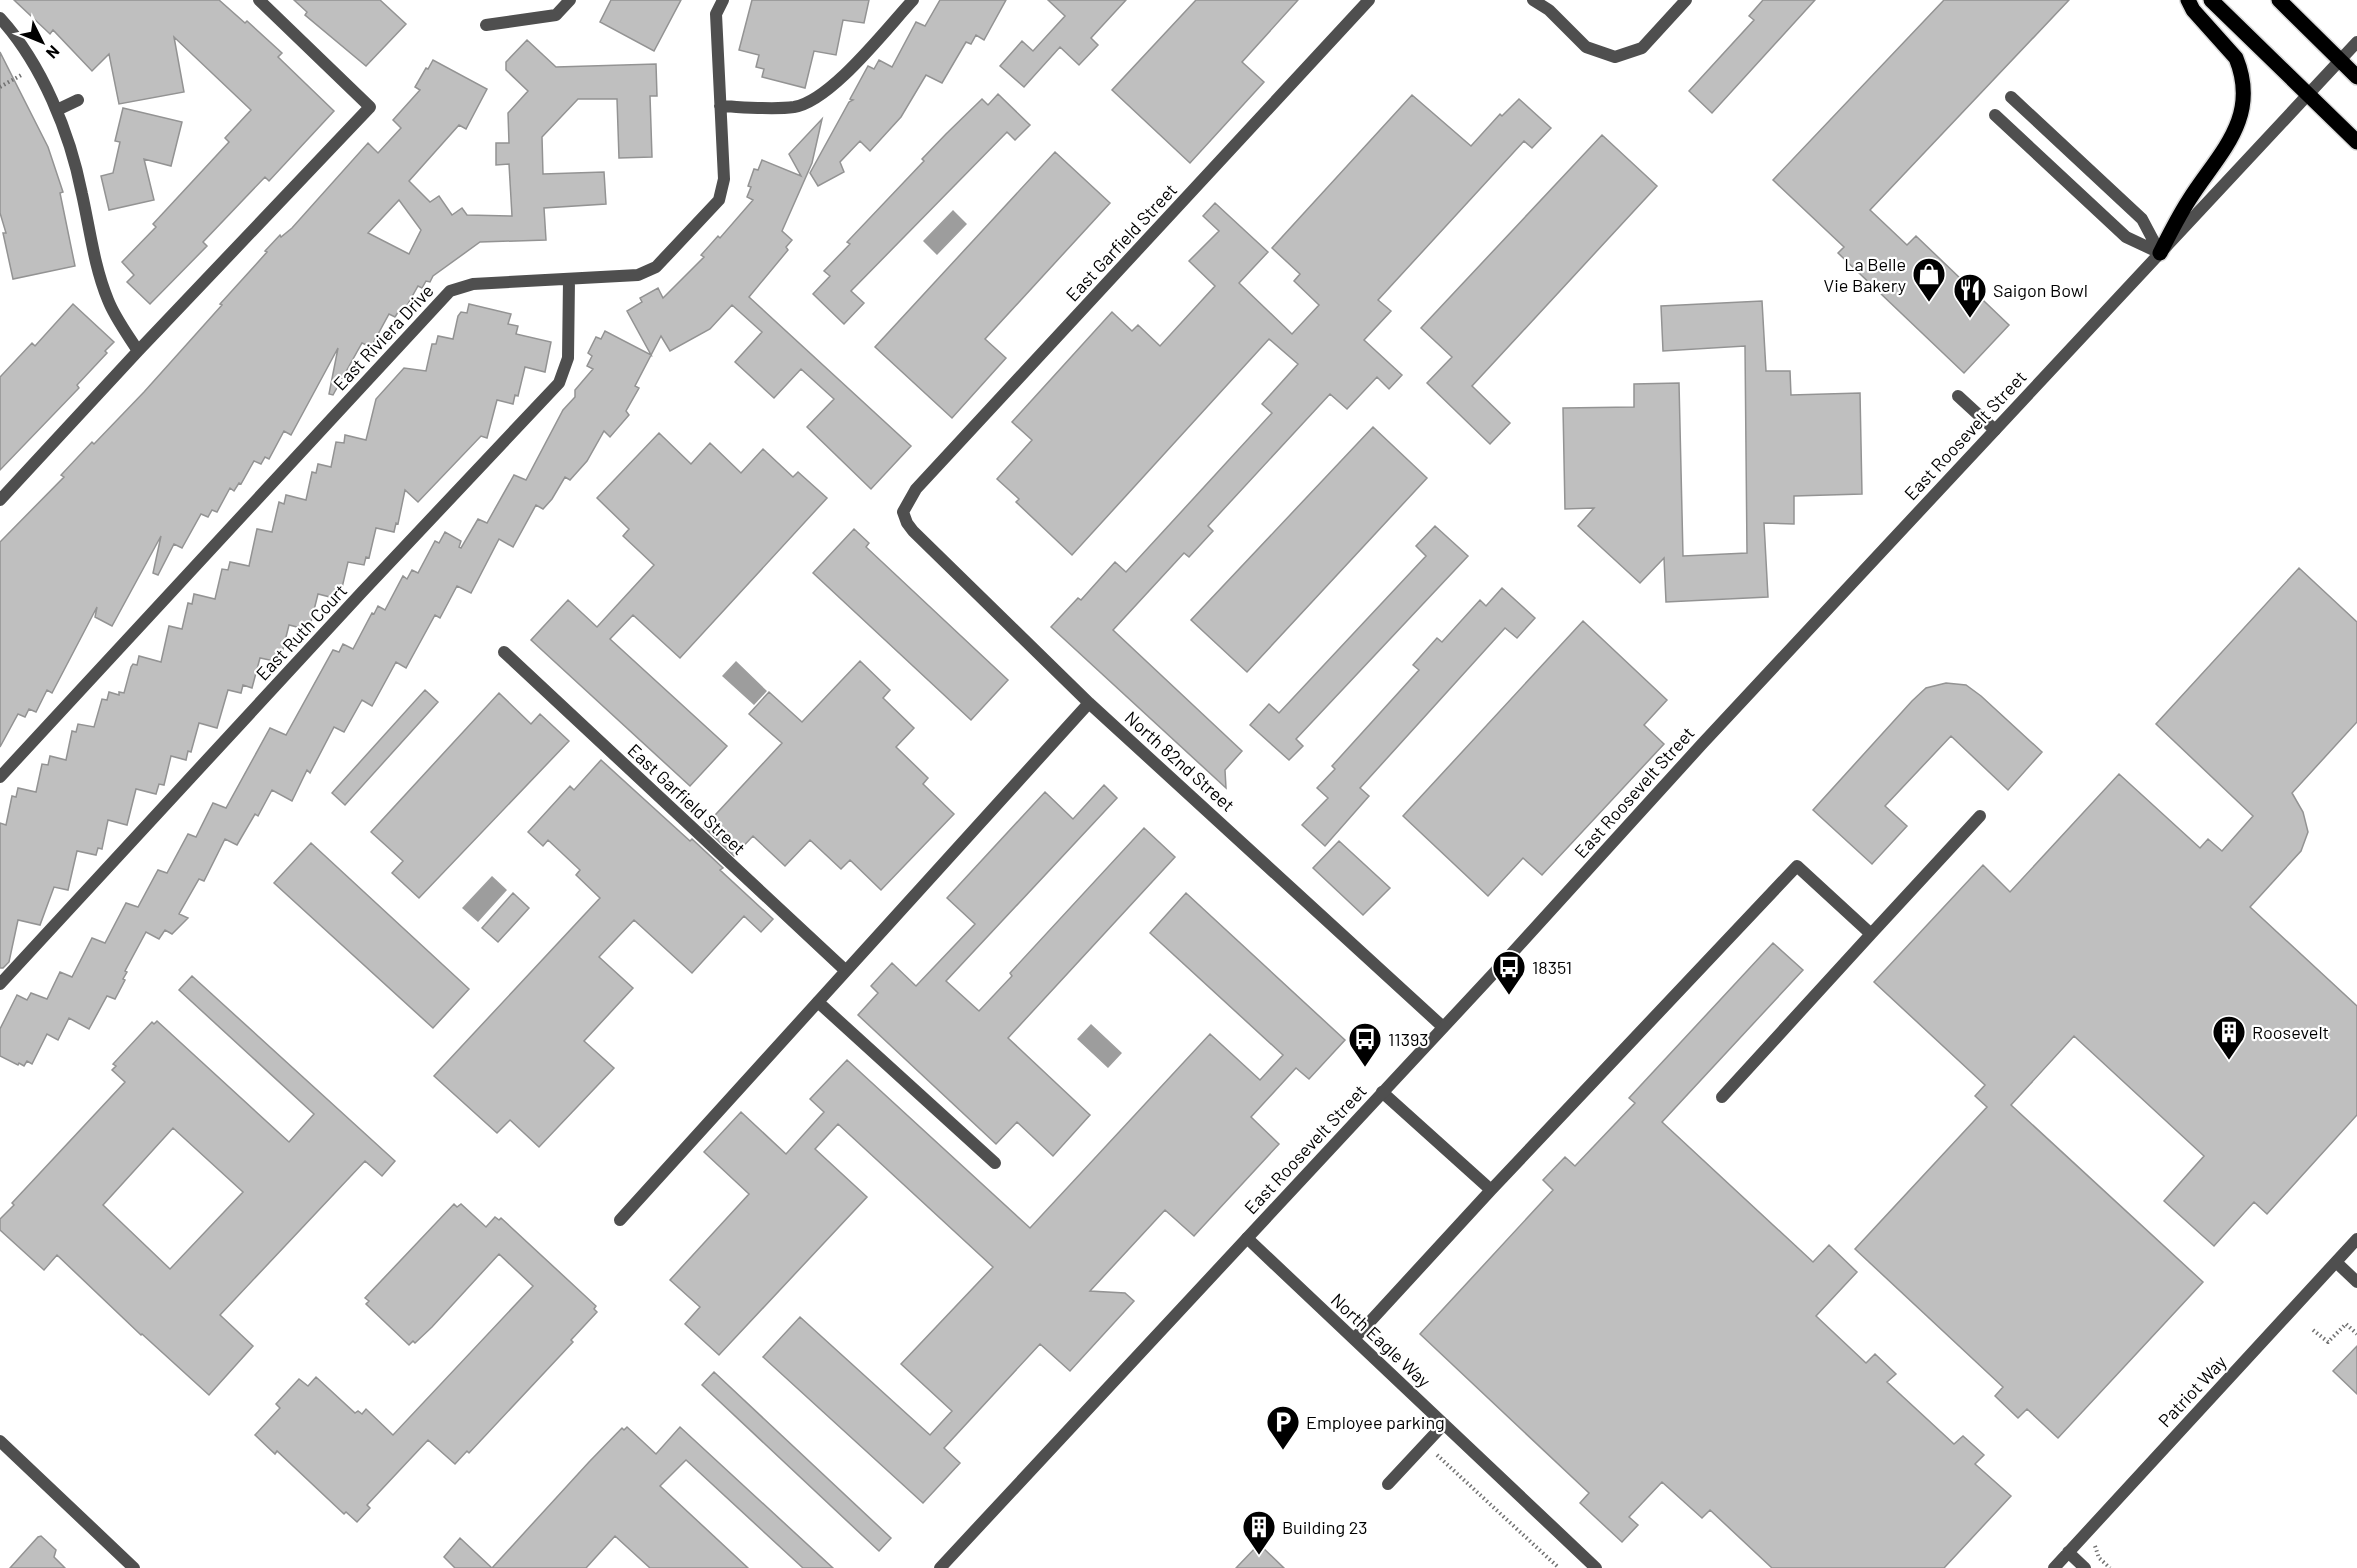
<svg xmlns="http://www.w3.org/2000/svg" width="2357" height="1568" viewBox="0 0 2357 1568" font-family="Barlow,sans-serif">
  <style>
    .water { fill: #9d9d9d }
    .building { fill: #bfbfbf; stroke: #939393; stroke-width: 1.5; fill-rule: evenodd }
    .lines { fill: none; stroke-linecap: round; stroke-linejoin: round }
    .primary-casing { stroke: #dbdbdb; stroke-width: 18 }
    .path { stroke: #717171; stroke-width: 4; stroke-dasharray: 1.5 3; stroke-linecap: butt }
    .service { stroke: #4f4f4f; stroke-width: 12 }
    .minor { stroke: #4f4f4f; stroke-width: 12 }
    .tertiary { stroke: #4f4f4f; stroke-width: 12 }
    .primary { stroke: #000; stroke-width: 15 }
    .labels { text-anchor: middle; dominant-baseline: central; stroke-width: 4.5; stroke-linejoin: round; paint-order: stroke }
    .street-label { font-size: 18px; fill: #000; stroke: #fff }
    .poi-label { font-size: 18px; fill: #000; stroke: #fff; text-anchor: start }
  </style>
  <rect width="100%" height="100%" fill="#fff"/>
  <!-- water -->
  <path class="water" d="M 953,210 L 967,224 L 937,255 L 923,241 Z
    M 736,661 L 767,691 L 754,705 L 722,676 Z
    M 492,876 L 507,890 L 478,922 L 462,908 Z
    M 1091,1024 L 1122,1053 L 1108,1068 L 1077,1039 Z"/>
  <!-- building -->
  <path class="building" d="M 14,0 L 219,0 L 245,23 L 247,21 L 282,53 L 278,57 L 334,111 L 269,181 L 265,177 L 203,242 L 207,246 L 150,304 L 127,282 L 134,275 L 122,262 L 156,227 L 153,224 L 229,142 L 225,138 L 251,110 L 174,37 L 184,92 L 119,104 L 109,54 L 92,71 L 53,30 L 50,34 Z
    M 294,0 L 380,0 L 406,24 L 366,66 L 305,15 L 307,12 Z
    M 611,0 L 681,0 L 654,51 L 600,22 Z
    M 752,0 L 869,0 L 864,23 L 843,20 L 836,55 L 814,51 L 805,88 L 762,77 L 764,69 L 756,67 L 759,55 L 739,50 Z
    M 940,0 L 1006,0 L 984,40 L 976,35 L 971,44 L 966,42 L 942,83 L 926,75 L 901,117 L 870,151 L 860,141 L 840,162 L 844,172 L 818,186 L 810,173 L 849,102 L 853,100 L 850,99 L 868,66 L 874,69 L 879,60 L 892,67 L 916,22 L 925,26 Z
    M 1048,0 L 1126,0 L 1091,38 L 1098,45 L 1079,65 L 1060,47 L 1024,87 L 1000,66 L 1022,41 L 1033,51 L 1065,16 Z
    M 1196,0 L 1298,0 L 1242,62 L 1264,82 L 1190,163 L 1112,90 Z
    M 1763,0 L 1815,0 L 1712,113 L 1689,91 L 1754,20 L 1749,16 Z
    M 1944,0 L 2069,0 L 1870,210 L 1907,245 L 1916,236 L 2009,325 L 1964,373 L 1838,253 L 1844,247 L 1773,180 Z
    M 527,40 L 556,67 L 656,64 L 657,96 L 650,96 L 652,157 L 619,158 L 617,99 L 578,99 L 542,137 L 543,174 L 604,172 L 606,204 L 544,208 L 546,240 L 480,242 L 433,276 L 430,282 L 426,281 L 422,288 L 418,286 L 405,309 L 400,309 L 395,317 L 389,314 L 371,347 L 362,343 L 333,395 L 329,394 L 338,348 L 291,435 L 284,431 L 269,459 L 265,457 L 261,464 L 254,461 L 241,484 L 239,483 L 234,491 L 230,488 L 217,512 L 212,510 L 208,517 L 201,514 L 182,548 L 174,544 L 158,575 L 153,573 L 161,536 L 112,626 L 95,617 L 97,607 L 52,693 L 47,690 L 36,712 L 29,709 L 25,717 L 18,714 L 0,747 L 0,542 L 64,477 L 61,475 L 92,442 L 94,444 L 144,392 L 222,305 L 220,304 L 259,261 L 267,252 L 265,251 L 280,235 L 281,237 L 292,228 L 368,143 L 378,153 L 401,128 L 393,120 L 420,90 L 415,87 L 426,68 L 428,69 L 433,60 L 487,89 L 466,129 L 459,125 L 409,181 L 430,202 L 439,196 L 452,215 L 462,208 L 467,215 L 512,216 L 509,164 L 496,165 L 496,143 L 509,143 L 508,113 L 528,91 L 506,70 L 506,62 ZM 399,200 L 421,230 L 409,254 L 368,233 Z
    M 0,52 L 48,147 L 63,192 L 60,193 L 75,266 L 13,279 L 3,233 L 6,233 L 0,213 Z
    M 998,94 L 1030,125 L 1015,140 L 1007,132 L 851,291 L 864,303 L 844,324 L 813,294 L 830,276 L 824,271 L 850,244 L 847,242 L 924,161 L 922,159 L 946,134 L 982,99 L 988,105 Z
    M 1412,95 L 1471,146 L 1500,114 L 1502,116 L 1519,99 L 1551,128 L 1532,148 L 1524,141 L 1378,300 L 1391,311 L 1364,340 L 1402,375 L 1389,389 L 1377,377 L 1347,409 L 1330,394 L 1208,526 L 1213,531 L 1189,557 L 1184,553 L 1113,630 L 1242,751 L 1225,770 L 1226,788 L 1051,627 L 1078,598 L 1081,600 L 1115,562 L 1126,572 L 1272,413 L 1262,404 L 1298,364 L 1269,339 L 1072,555 L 1016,502 L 1019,499 L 997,479 L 1032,440 L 1012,422 L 1112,312 L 1132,331 L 1138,325 L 1160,346 L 1215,286 L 1189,261 L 1219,231 L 1203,216 L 1215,203 L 1268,252 L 1239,283 L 1292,334 L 1319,305 L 1294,281 L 1300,274 L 1272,248 Z
    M 123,108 L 182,122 L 171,166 L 144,159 L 154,200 L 109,210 L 101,176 L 113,173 L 120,142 L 115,141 Z
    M 822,119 L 812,163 L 782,231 L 792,240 L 786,247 L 788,250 L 749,297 L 911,446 L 871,489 L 807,427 L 834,399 L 801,369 L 774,398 L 735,362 L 762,332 L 732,305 L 710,329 L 670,351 L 661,336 L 635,386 L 639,388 L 626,411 L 629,415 L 610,437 L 604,431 L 587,461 L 570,480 L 565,477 L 552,499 L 543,509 L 536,505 L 513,547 L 499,539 L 471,593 L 457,586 L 440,618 L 435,615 L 406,668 L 396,662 L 372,706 L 362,700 L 344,732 L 334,727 L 310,773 L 307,770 L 292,801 L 272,790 L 258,816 L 255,814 L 237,845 L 225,839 L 204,881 L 199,879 L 179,914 L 188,918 L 172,934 L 165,930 L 159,939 L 146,932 L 125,971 L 127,972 L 123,979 L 125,980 L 115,999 L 107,996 L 89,1029 L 69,1018 L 58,1040 L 47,1034 L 32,1064 L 27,1061 L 24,1066 L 19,1063 L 18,1065 L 0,1056 L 0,1029 L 17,995 L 27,1000 L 31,993 L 47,999 L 60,972 L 72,977 L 92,938 L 105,943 L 126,903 L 138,907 L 158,870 L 167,873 L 188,834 L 196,837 L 213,803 L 226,808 L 270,728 L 286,735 L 333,650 L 339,652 L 343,644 L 353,649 L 372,613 L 374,614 L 378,606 L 385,610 L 403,576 L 407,579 L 412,570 L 418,573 L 435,541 L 439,543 L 445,532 L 461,541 L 459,547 L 461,548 L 478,519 L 487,523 L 514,475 L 526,480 L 563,410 L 575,397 L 575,390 L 593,369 L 587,366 L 592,356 L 588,353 L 596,337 L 601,339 L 605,331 L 651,355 L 627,311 L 642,302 L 640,298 L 658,288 L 663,298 L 704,257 L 701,255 L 718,236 L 720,238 L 753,200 L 747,197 L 751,187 L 748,186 L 754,169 L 758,170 L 762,160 L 801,176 L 789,154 Z
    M 1602,135 L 1657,186 L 1472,386 L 1510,423 L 1490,444 L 1427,383 L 1452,357 L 1421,328 Z
    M 1055,152 L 1110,203 L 985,339 L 1006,358 L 952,418 L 875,347 Z
    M 1762,301 L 1766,371 L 1790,371 L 1791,395 L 1860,393 L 1862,494 L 1794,496 L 1794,524 L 1764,523 L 1768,597 L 1666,602 L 1664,558 L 1640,583 L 1578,526 L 1594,508 L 1565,509 L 1563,408 L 1634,407 L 1634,384 L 1679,383 L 1683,556 L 1747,553 L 1745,346 L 1663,351 L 1661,306 Z
    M 73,304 L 114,342 L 105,351 L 107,353 L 77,385 L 79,388 L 0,470 L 0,377 L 32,343 L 35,346 Z
    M 469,304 L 511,314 L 508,324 L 518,326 L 516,334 L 551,342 L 545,372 L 525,367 L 518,396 L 515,395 L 513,404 L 497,400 L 487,438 L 481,436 L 418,502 L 405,490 L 398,524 L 396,523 L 394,532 L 376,528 L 369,558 L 366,557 L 364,565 L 348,562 L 341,592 L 335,590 L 334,598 L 318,594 L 309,630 L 289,625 L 281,657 L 276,656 L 274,661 L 260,658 L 252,688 L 243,685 L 241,693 L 228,690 L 217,728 L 199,723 L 191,752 L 188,751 L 186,760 L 171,756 L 164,785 L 159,784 L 156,794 L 136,789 L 127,825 L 108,820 L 102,849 L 98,848 L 96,855 L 77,851 L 68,890 L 54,887 L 40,925 L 18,920 L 9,962 L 3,968 L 0,968 L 0,823 L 6,825 L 12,796 L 16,797 L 18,788 L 36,792 L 42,764 L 48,765 L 50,756 L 66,760 L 72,731 L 76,732 L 78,724 L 94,727 L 102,699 L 107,700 L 109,692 L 119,695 L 119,692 L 124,693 L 131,667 L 133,664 L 137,665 L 139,656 L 161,662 L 169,626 L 182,629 L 188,603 L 192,604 L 194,594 L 215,599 L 222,569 L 228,570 L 230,562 L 249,566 L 257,529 L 272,532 L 279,502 L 284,504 L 286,495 L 306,500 L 312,472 L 316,473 L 318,464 L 331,467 L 336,442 L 344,443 L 345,435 L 366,440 L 376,399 L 404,368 L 426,371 L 432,344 L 436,344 L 438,336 L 453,339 L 458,316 L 461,312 L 467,313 Z
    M 1373,427 L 1427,478 L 1247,672 L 1191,620 Z
    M 659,433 L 691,464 L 710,443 L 741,473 L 763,449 L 793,477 L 798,472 L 827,498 L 680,658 L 633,615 L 610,639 L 727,746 L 690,786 L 531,640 L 568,600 L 597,627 L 654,565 L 623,536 L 629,529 L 597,498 Z
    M 1435,526 L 1468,556 L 1296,739 L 1303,746 L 1289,760 L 1250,725 L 1269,704 L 1279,713 L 1426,556 L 1416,546 Z
    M 854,529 L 869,543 L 866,547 L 1008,680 L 971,720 L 813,573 Z
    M 2299,568 L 2357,622 L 2357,722 L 2292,793 L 2303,812 L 2308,832 L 2301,851 L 2250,907 L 2357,1006 L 2357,1115 L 2267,1214 L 2254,1202 L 2214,1246 L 2164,1201 L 2204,1156 L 2074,1036 L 2011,1105 L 2203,1282 L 2058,1438 L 2027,1409 L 2018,1418 L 1995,1396 L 2003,1387 L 1855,1249 L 1987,1107 L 1975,1096 L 1985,1085 L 1874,982 L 1983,865 L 2010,892 L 2119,774 L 2200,848 L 2208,839 L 2222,851 L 2253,816 L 2156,724 Z
    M 1502,588 L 1535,618 L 1517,638 L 1505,628 L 1360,788 L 1369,796 L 1325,846 L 1302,825 L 1328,798 L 1317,788 L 1335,769 L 1332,766 L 1419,670 L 1413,665 L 1437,638 L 1442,642 L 1480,600 L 1486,606 Z
    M 1583,621 L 1667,700 L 1644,725 L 1664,744 L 1542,875 L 1523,858 L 1488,896 L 1403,816 Z
    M 860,661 L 890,690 L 883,698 L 914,728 L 896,747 L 928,778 L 923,784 L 954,814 L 881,890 L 850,860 L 841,869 L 810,840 L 785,866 L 753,836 L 734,856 L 704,827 L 782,743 L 749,714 L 769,692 L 802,722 Z
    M 1946,683 L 1966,685 L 1981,696 L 2042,752 L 2008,790 L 1951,736 L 1885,806 L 1907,826 L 1872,864 L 1813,810 L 1912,701 L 1926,688 Z
    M 425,690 L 438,702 L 345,805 L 332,793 Z
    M 499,693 L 531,724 L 540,714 L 569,741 L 419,898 L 392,873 L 403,861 L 371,832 Z
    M 601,760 L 690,841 L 692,839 L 723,868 L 720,870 L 773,919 L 761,932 L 744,916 L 692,973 L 634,920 L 599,957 L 633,988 L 584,1041 L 614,1068 L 539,1147 L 510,1120 L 497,1133 L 434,1076 L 600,898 L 576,875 L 580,870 L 548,840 L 543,846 L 528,832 L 570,786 L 574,790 Z
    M 1104,785 L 1117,798 L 946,981 L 979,1011 L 1012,976 L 1010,973 L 1144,828 L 1175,857 L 1008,1038 L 1090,1115 L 1053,1156 L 1017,1122 L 996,1144 L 858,1015 L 878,993 L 871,986 L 892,963 L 916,986 L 975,924 L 947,898 L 1045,792 L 1073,819 Z
    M 1339,841 L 1390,888 L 1363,915 L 1313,868 Z
    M 311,843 L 469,989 L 433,1028 L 274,883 Z
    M 513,893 L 529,908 L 498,942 L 482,928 Z
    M 1186,893 L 1345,1040 L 1309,1079 L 1296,1068 L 1251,1117 L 1279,1144 L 1194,1236 L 1165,1210 L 1090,1291 L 1125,1293 L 1134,1301 L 1070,1371 L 1040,1344 L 944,1448 L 960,1463 L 923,1503 L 763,1357 L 800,1317 L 930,1435 L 952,1411 L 901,1364 L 993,1267 L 838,1124 L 815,1149 L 867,1197 L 719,1355 L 685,1324 L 700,1307 L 670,1280 L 749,1194 L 704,1152 L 741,1112 L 786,1154 L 824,1112 L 810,1099 L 847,1060 L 1030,1228 L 1210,1034 L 1260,1080 L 1283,1055 L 1150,933 Z
    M 1773,943 L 1803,970 L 1662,1122 L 1813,1262 L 1829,1245 L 1857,1272 L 1816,1316 L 1866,1363 L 1875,1354 L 1896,1374 L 1887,1382 L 1954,1444 L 1963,1436 L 1984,1455 L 1975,1464 L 2011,1496 L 1944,1568 L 1772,1568 L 1710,1510 L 1702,1518 L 1662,1482 L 1629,1517 L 1638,1525 L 1622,1542 L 1580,1503 L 1589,1493 L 1420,1334 L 1553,1190 L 1543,1180 L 1565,1157 L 1575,1166 L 1635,1103 L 1629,1098 Z
    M 192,976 L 395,1161 L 382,1176 L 365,1161 L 220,1315 L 253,1346 L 209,1395 L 142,1334 L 141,1335 L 57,1255 L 44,1270 L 0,1230 L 0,1219 L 14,1205 L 12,1203 L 125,1082 L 112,1070 L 116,1066 L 113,1064 L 152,1022 L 154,1024 L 157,1021 L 289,1142 L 314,1114 L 179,990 ZM 173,1128 L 243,1192 L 170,1269 L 103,1205 Z
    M 454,1204 L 457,1207 L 461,1204 L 486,1227 L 495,1217 L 499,1220 L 501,1218 L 596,1306 L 594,1309 L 597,1312 L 571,1340 L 573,1342 L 469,1453 L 467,1451 L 455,1464 L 428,1440 L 367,1505 L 370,1508 L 357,1522 L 346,1512 L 344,1514 L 277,1451 L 275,1454 L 255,1435 L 280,1408 L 276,1404 L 299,1379 L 308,1386 L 316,1377 L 355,1413 L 358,1411 L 362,1414 L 366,1409 L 393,1435 L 533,1286 L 499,1254 L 432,1327 L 415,1343 L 413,1341 L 409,1345 L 366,1304 L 369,1301 L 365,1298 Z
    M 2357,1346 L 2357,1394 L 2333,1371 Z
    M 714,1372 L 891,1538 L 879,1551 L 702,1385 Z
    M 627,1427 L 656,1454 L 680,1427 L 833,1568 L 803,1568 L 686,1460 L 660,1486 L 748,1568 L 650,1568 L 615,1536 L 586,1568 L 455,1568 L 444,1557 L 460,1538 L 492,1568 L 589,1462 L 622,1428 L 624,1430 Z
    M 41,1536 L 56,1550 L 54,1557 L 65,1568 L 10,1568 L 38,1537 Z
    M 1259,1544 L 1284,1568 L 1236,1568 Z"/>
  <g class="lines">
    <!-- primary casing -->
    <g class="primary-casing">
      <path id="primary" d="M 2211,0 L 2357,142
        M 2279,0 L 2357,77
        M 2160,253 C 2169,235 2178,217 2189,200 C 2217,155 2261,119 2236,58 L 2193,10 L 2188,0"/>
    </g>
    <!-- path -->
    <path class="path" d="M 0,87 L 23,74
      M 2313,1330 L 2328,1342 L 2346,1324 L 2357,1334
      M 1437,1455 L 1559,1568
      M 2095,1546 L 2099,1558 L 2110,1568"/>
    <!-- service -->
    <path class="service" d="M 0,18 C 42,64 70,133 82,194 C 90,230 94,266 108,300 C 115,318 128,335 138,351
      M 486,25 L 556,15 L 570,0
      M 2011,97 L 2142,219 L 2160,253
      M 720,106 C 743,107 772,110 794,107 C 831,101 886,29 913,0
      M 57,110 L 78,100
      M 1995,115 L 2126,237 L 2160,253
      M 1958,396 L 1995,430
      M 0,500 L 138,351 L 370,107 L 259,0
      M 0,777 L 450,291 L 473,284 L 638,275 L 656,267 L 719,200 L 724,179 L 716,14 L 723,0
      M 1871,934 L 1980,816
      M 0,984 L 362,592 L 559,383 L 568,358 L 569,280
      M 818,1002 L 995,1163
      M 1382,1092 L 1491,1190
      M 1247,1238 L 1596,1568
      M 2336,1262 L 2357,1282
      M 1354,1339 L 1491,1190 L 1797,866 L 1871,934 L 1722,1097
      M 1388,1484 L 1444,1424
      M 2068,1552 L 2085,1568
      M 2054,1568 L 2357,1239"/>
    <!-- minor -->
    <path class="minor" d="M 1369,0 L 916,489 L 903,512 L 907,523 L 913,531 L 1089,703 L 1443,1027
      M 1533,0 L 1549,10 L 1586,47 L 1615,57 L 1642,48 L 1686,0
      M 504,652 L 846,971
      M 620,1220 L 1089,703"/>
    <!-- tertiary -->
    <path class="tertiary" d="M 0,1441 L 134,1568
      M 940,1568 L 1493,974 L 1702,744 L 2357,42"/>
    <!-- primary -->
    <use href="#primary" class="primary"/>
  </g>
  <!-- icons -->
  <defs>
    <g id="shop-pin" transform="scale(1.725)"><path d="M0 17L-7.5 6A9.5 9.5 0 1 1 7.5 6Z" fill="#000" stroke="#fff"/><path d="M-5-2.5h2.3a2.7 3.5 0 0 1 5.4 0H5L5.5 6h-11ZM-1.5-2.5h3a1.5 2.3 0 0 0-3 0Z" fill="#fff"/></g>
    <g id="restaurant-pin" transform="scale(1.725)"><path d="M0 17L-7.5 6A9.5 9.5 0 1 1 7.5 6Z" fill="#000" stroke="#fff"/><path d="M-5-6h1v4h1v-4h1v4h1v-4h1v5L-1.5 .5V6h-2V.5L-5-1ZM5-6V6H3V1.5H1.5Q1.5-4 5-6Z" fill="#fff"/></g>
    <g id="bus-pin" transform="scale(1.725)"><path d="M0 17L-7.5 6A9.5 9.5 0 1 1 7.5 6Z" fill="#000" stroke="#fff"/><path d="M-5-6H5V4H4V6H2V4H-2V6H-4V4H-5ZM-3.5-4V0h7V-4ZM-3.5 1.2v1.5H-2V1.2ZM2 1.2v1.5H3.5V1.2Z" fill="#fff"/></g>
    <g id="building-pin" transform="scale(1.725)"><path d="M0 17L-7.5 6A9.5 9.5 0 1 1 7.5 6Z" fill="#000" stroke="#fff"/><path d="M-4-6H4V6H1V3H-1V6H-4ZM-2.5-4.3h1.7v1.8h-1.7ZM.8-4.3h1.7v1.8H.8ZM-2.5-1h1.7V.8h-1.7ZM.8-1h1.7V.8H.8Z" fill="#fff"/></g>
    <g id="parking-pin" transform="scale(1.725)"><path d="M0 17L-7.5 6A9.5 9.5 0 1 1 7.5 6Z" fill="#000" stroke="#fff"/><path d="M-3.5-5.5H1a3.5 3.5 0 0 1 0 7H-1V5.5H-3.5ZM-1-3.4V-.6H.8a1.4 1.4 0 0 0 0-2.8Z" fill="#fff"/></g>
  </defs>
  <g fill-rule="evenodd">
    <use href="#shop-pin" x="1929" y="274"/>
    <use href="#restaurant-pin" x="1970" y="290"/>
    <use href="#bus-pin" x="1509" y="967"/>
    <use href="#building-pin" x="2229" y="1032"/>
    <use href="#bus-pin" x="1365" y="1039"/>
    <use href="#parking-pin" x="1283" y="1422"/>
    <use href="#building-pin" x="1259" y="1527"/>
  </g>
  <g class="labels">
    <!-- street labels -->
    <g class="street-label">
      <text transform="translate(1121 242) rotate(-47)">East Garfield Street</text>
      <text transform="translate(383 337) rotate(-47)">East Riviera Drive</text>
      <text transform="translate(1965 435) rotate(-47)">East Roosevelt Street</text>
      <text transform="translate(301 632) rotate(-47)">East Ruth Court</text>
      <text transform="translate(1180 761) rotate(42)">North 82nd Street</text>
      <text transform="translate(1634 792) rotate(-48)">East Roosevelt Street</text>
      <text transform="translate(687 799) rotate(43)">East Garfield Street</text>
      <text transform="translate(1305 1149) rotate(-47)">East Roosevelt Street</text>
      <text transform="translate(1381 1340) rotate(43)">North Eagle Way</text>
      <text transform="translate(2192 1391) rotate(-47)">Patriot Way</text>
    </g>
    <!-- poi labels -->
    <g class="poi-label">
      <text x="1906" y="264" text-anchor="end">La Belle<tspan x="1906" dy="21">Vie Bakery</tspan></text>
      <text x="1993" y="290">Saigon Bowl</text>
      <text x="1532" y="967">18351</text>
      <text x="2252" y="1032">Roosevelt</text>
      <text x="1388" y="1039">11393</text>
      <text x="1306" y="1422">Employee parking</text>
      <text x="1282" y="1527">Building 23</text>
    </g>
  </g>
  <!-- north arrow -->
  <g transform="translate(42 42) rotate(133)" stroke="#ffffff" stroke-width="4.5" paint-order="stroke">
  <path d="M0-4.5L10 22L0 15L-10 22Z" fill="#000000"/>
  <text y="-9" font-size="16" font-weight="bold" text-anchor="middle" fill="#000000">N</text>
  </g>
</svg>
